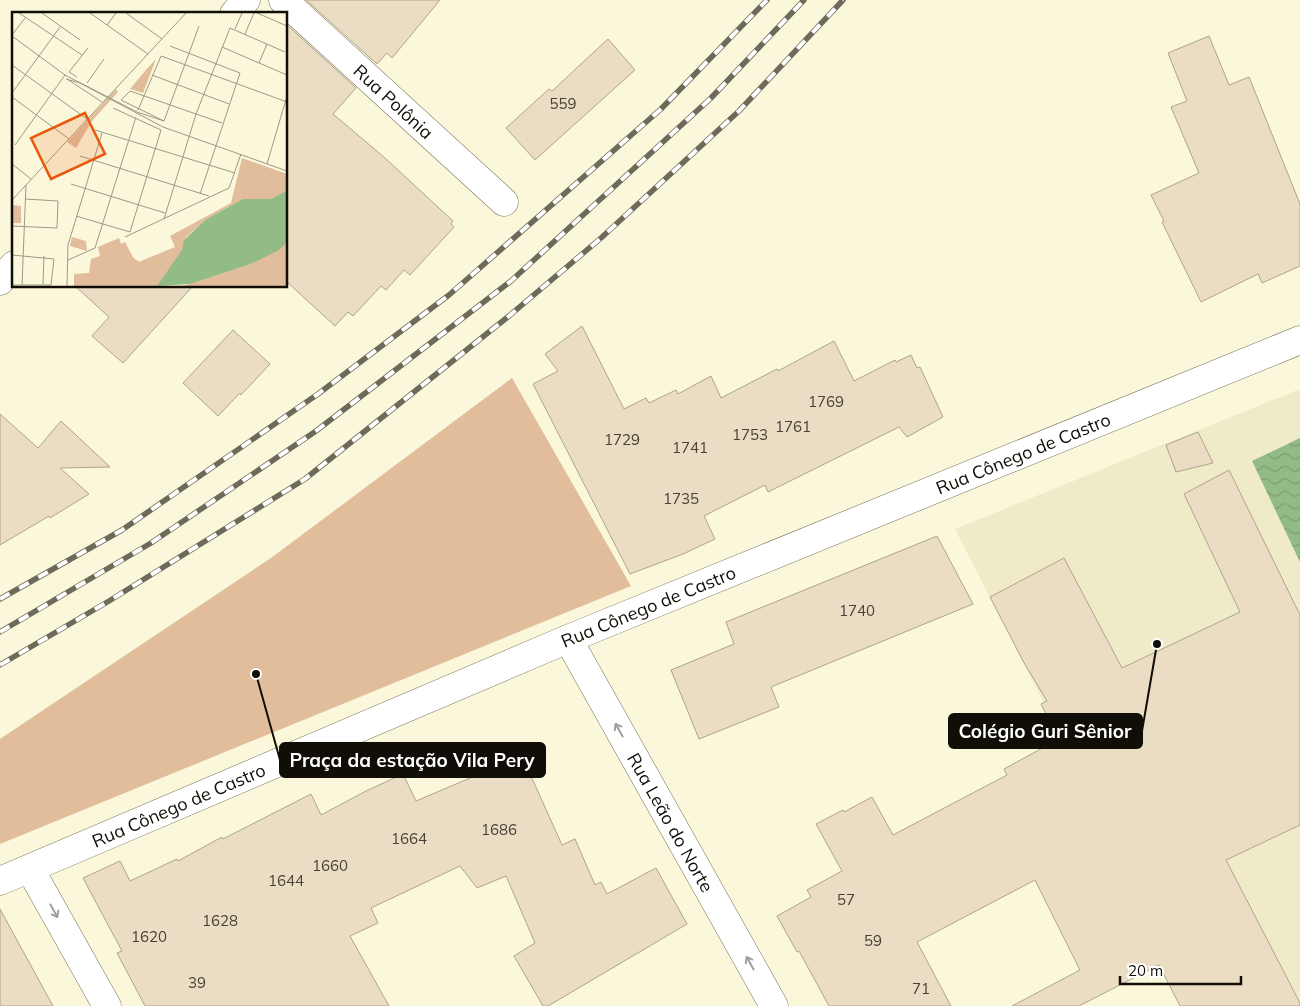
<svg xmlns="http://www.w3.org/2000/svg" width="1300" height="1006" viewBox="0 0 1300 1006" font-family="Mulish,sans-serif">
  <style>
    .built { fill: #efebc8 }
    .green { fill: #e1bd9b }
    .water { fill: url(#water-waves) }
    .building { fill: #ebddc4; stroke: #b0a38b }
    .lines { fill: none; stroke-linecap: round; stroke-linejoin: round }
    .minor-casing { stroke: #757159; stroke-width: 29 }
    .tertiary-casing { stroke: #757159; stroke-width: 29 }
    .secondary-casing { stroke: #757159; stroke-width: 29 }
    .minor { stroke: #fff; stroke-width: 28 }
    .tertiary { stroke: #fff; stroke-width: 28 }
    .secondary { stroke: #fff; stroke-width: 28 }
    .rail-casing { stroke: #6d6a5a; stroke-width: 5.5 }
    .rail { stroke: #fff; stroke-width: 4; stroke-dasharray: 11; stroke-linecap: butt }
    .oneway { stroke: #9f9f9b }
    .labels { text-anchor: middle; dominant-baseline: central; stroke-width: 4.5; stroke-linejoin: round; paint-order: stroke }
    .number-label { font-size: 15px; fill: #474236 }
    .street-label { font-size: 18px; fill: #100e06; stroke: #fff }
    .inset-road { fill: none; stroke: #9c9a86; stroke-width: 1 }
    .view { fill: #e8590c; fill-opacity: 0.15; stroke: #e8590c; stroke-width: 2.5 }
    .inset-edge { fill: none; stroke: #100e06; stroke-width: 2.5 }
    .leader { fill: none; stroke: #100e06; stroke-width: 2 }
    .callout-dot { fill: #100e06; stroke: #fff; stroke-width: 2 }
    .callout { fill: #100e06; stroke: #100e06; stroke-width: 2 }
    .callout-label { font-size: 19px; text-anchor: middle; font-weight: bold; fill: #fff }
  </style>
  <defs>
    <pattern id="water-waves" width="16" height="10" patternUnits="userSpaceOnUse" patternTransform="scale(1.25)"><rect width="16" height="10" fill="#93bb85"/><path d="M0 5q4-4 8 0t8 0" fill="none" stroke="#7ea071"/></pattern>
  </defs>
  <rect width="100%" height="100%" fill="#faf7db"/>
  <!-- built -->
  <path class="built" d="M 1300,389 L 1300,1006 L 1078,770 L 955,529 Z"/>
  <!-- green -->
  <path class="green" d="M 512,378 L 631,586 L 0,844 L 0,739 L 271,558 Z"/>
  <!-- water -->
  <path class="water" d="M 1300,438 L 1300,562 L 1252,461 Z"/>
  <!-- building -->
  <path class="building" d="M 306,0 L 440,0 L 392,58 L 387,53 L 377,64 Z
    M 286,24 L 356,88 L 333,114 L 385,158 L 453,221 L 451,224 L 454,227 L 410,275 L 404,270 L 386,290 L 381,286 L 353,316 L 348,312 L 335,326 L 286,281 Z
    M 1209,36 L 1229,85 L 1249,77 L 1300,204 L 1300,266 L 1262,283 L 1258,274 L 1201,302 L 1162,222 L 1164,221 L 1151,195 L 1199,173 L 1171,107 L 1187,101 L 1168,53 Z
    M 608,39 L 635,70 L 535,160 L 506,128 L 549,89 L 552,91 Z
    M 75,286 L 193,286 L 123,363 L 92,336 L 109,317 Z
    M 582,326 L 624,409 L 646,398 L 649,403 L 676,390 L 678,394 L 711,376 L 721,398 L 777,369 L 778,371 L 834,341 L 854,381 L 895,360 L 896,362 L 911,355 L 917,368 L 920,367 L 943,417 L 907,437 L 899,427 L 768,492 L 765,485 L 704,516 L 715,539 L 683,554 L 630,574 L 533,384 L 558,371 L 545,354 Z
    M 233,330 L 270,364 L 241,395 L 240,393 L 218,416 L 183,383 Z
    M 0,414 L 38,448 L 61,421 L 110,467 L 60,468 L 89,494 L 50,518 L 49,516 L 0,545 Z
    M 1198,432 L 1213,463 L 1176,472 L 1166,445 Z
    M 1229,470 L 1300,615 L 1300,825 L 1226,860 L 1300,1003 L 1300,1006 L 1180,1006 L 1159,965 L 1079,1006 L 1012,1006 L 1080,970 L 1035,880 L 917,942 L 951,1006 L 829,1006 L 799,951 L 797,952 L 777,916 L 811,897 L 807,890 L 842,871 L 816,824 L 843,810 L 844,812 L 872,797 L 893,835 L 1007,775 L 1004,769 L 1059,739 L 1041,704 L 1047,701 L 1023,661 L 990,597 L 1064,558 L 1122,668 L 1240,612 L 1184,494 Z
    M 937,536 L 973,604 L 771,687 L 779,707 L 699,739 L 671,670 L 734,644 L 726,622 Z
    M 522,756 L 562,845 L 575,839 L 595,885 L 601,882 L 607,894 L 656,868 L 687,924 L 548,1006 L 543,1006 L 514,956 L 535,943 L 506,876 L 477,888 L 460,866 L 371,908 L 378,923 L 350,936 L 389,1006 L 145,1006 L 117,953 L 122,951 L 83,878 L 120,861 L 130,881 L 177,859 L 178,861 L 222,837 L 223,839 L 311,794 L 321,815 L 366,791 L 403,774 L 416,801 Z
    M 0,909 L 53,1006 L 0,1006 Z"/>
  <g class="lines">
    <!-- minor casing -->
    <g class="minor-casing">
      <g id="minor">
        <path id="s1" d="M 283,0 L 504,202"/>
        <path d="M 234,14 L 246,0"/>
        <path d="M 0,281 L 14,265"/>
        <path id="s2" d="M 568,639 L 774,1006"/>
      </g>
    </g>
    <!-- tertiary casing -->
    <g class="tertiary-casing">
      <path id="tertiary" d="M 30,869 L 107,1006"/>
    </g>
    <!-- secondary casing -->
    <g class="secondary-casing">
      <g id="secondary">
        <path id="s3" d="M 0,881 L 568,639 L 1300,340"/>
      </g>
    </g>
    <!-- minor -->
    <use href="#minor" class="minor"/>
    <!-- tertiary -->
    <use href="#tertiary" class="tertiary"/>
    <!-- secondary -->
    <use href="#secondary" class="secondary"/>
    <!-- rail casing -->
    <g class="rail-casing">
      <path id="rail" d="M 0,599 L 122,530 L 318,394 L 449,295 L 661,109 L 767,0
        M 0,632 L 151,543 L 316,431 L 511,281 L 711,98 L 804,0
        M 0,665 L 109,601 L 305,479 L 509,316 L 601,238 L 739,111 L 843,0"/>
    </g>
    <!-- rail -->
    <use href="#rail" class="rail"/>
  </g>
  <!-- one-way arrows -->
  <defs><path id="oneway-shaft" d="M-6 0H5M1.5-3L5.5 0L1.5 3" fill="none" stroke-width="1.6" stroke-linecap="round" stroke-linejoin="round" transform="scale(1.25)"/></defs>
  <g class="oneway">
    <use href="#oneway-shaft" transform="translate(619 730) rotate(-119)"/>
    <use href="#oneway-shaft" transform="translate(54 911) rotate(61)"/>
    <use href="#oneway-shaft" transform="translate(750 963) rotate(-119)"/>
  </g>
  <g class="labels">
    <!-- number labels -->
    <g class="number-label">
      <text x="563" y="103">559</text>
      <text x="826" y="401">1769</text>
      <text x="793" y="426">1761</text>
      <text x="750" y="434">1753</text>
      <text x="622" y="439">1729</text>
      <text x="690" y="447">1741</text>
      <text x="681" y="498">1735</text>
      <text x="857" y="610">1740</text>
      <text x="499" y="829">1686</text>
      <text x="409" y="838">1664</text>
      <text x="330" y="865">1660</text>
      <text x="286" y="880">1644</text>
      <text x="846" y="899">57</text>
      <text x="220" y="920">1628</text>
      <text x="149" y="936">1620</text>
      <text x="873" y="940">59</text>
      <text x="197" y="982">39</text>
      <text x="921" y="988">71</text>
    </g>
    <!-- street labels -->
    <g class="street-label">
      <text stroke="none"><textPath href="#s1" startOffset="150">Rua Polônia</textPath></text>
      <text stroke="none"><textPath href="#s3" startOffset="1109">Rua Cônego de Castro</textPath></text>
      <text stroke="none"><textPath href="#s3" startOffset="704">Rua Cônego de Castro</textPath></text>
      <text stroke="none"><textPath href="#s3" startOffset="194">Rua Cônego de Castro</textPath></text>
      <text stroke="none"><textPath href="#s2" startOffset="210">Rua Leão do Norte</textPath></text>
    </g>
  </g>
  <!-- overview -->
  <g transform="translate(12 12)">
    <rect width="275" height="275" fill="#faf7db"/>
    <path d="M 144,47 L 131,81 L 118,77 L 133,59 ZM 104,77 L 106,80 L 80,109 L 64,136 L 55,130 ZM 0,193 L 9,194 L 9,211 L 0,211 ZM 60,225 L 74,229 L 75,239 L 58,234 Z" fill="#e1bd9b"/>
    <path d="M 230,146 L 275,162 L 275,178 L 259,187 L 231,187 L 193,208 L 174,225 L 171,238 L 145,274 L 62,274 L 62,262 L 77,261 L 79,247 L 88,244 L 86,235 L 107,226 L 109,232 L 113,230 L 124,251 L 163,235 L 158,224 L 219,191 ZM 275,230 L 275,274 L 171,274 L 239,252 Z" fill="#e1bd9b"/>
    <path d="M 108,237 L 129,251 L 171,238 L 145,274 L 109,274 L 81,263 L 93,243 Z" fill="#e1bd9b"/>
    <path d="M 275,178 L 275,230 L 267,238 L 239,252 L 178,272 L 145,274 L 170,238 L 172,228 L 193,208 L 231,187 L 259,187 Z" fill="#93bb85"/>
    <path class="inset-road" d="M 7,1 L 70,43M 30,1 L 68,28M 78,1 L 136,42M 114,1 L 150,27M 245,1 L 275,14M 95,13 L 104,1M 223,17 L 230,1M 233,22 L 242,1M 0,23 L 13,6M 0,24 L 53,63 L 125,100 L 152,109M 158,34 L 228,61 L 188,182M 210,35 L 275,63M 247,51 L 255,32M 0,53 L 75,107M 140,63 L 217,92M 65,65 L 57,60 L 76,36M 54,67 L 68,71 L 151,115 L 275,159M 55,67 L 90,90M 75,71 L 92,47M 0,81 L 48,15M 0,85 L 57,127M 101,96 L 149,118 L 118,220M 126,98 L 149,44 L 275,90M 152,109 L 109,88 L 118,79 L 210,111M 152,109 L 187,14M 83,118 L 223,161M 3,133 L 53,63M 68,144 L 197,184M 0,152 L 19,167M 255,152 L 275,84M 59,172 L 153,201M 0,188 L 174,1M 64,204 L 118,220M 152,207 L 184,102 L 218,16 L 273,40M 0,214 L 45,216 L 46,189 L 13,187M 113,225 L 217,176 L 229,142M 0,243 L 42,247 L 39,273 L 0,273M 56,248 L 83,236 L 124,105M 31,272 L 32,244M 10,273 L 14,173M 55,274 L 56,233 L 90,121"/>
    <path class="view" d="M 73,101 L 93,142 L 39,167 L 19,126 Z"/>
    <rect width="275" height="275" class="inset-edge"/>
  </g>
  <!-- callouts -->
  <path class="leader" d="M1157 644L1142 731M256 674L280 760"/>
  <g class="callout-dot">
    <circle cx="1157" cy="644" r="5"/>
    <circle cx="256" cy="674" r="5"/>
  </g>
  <g class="callout">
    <rect x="949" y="714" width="193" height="34" rx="5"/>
    <rect x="280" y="743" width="265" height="34" rx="5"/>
  </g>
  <g class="callout-label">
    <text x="1045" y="738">Colégio Guri Sênior</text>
    <text x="412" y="767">Praça da estação Vila Pery</text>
  </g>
  <!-- scale -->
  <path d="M1120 976v8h121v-8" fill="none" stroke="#100e06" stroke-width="2.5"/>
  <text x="1128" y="976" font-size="15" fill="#100e06" stroke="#ffffff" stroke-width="4" paint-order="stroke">20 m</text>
</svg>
